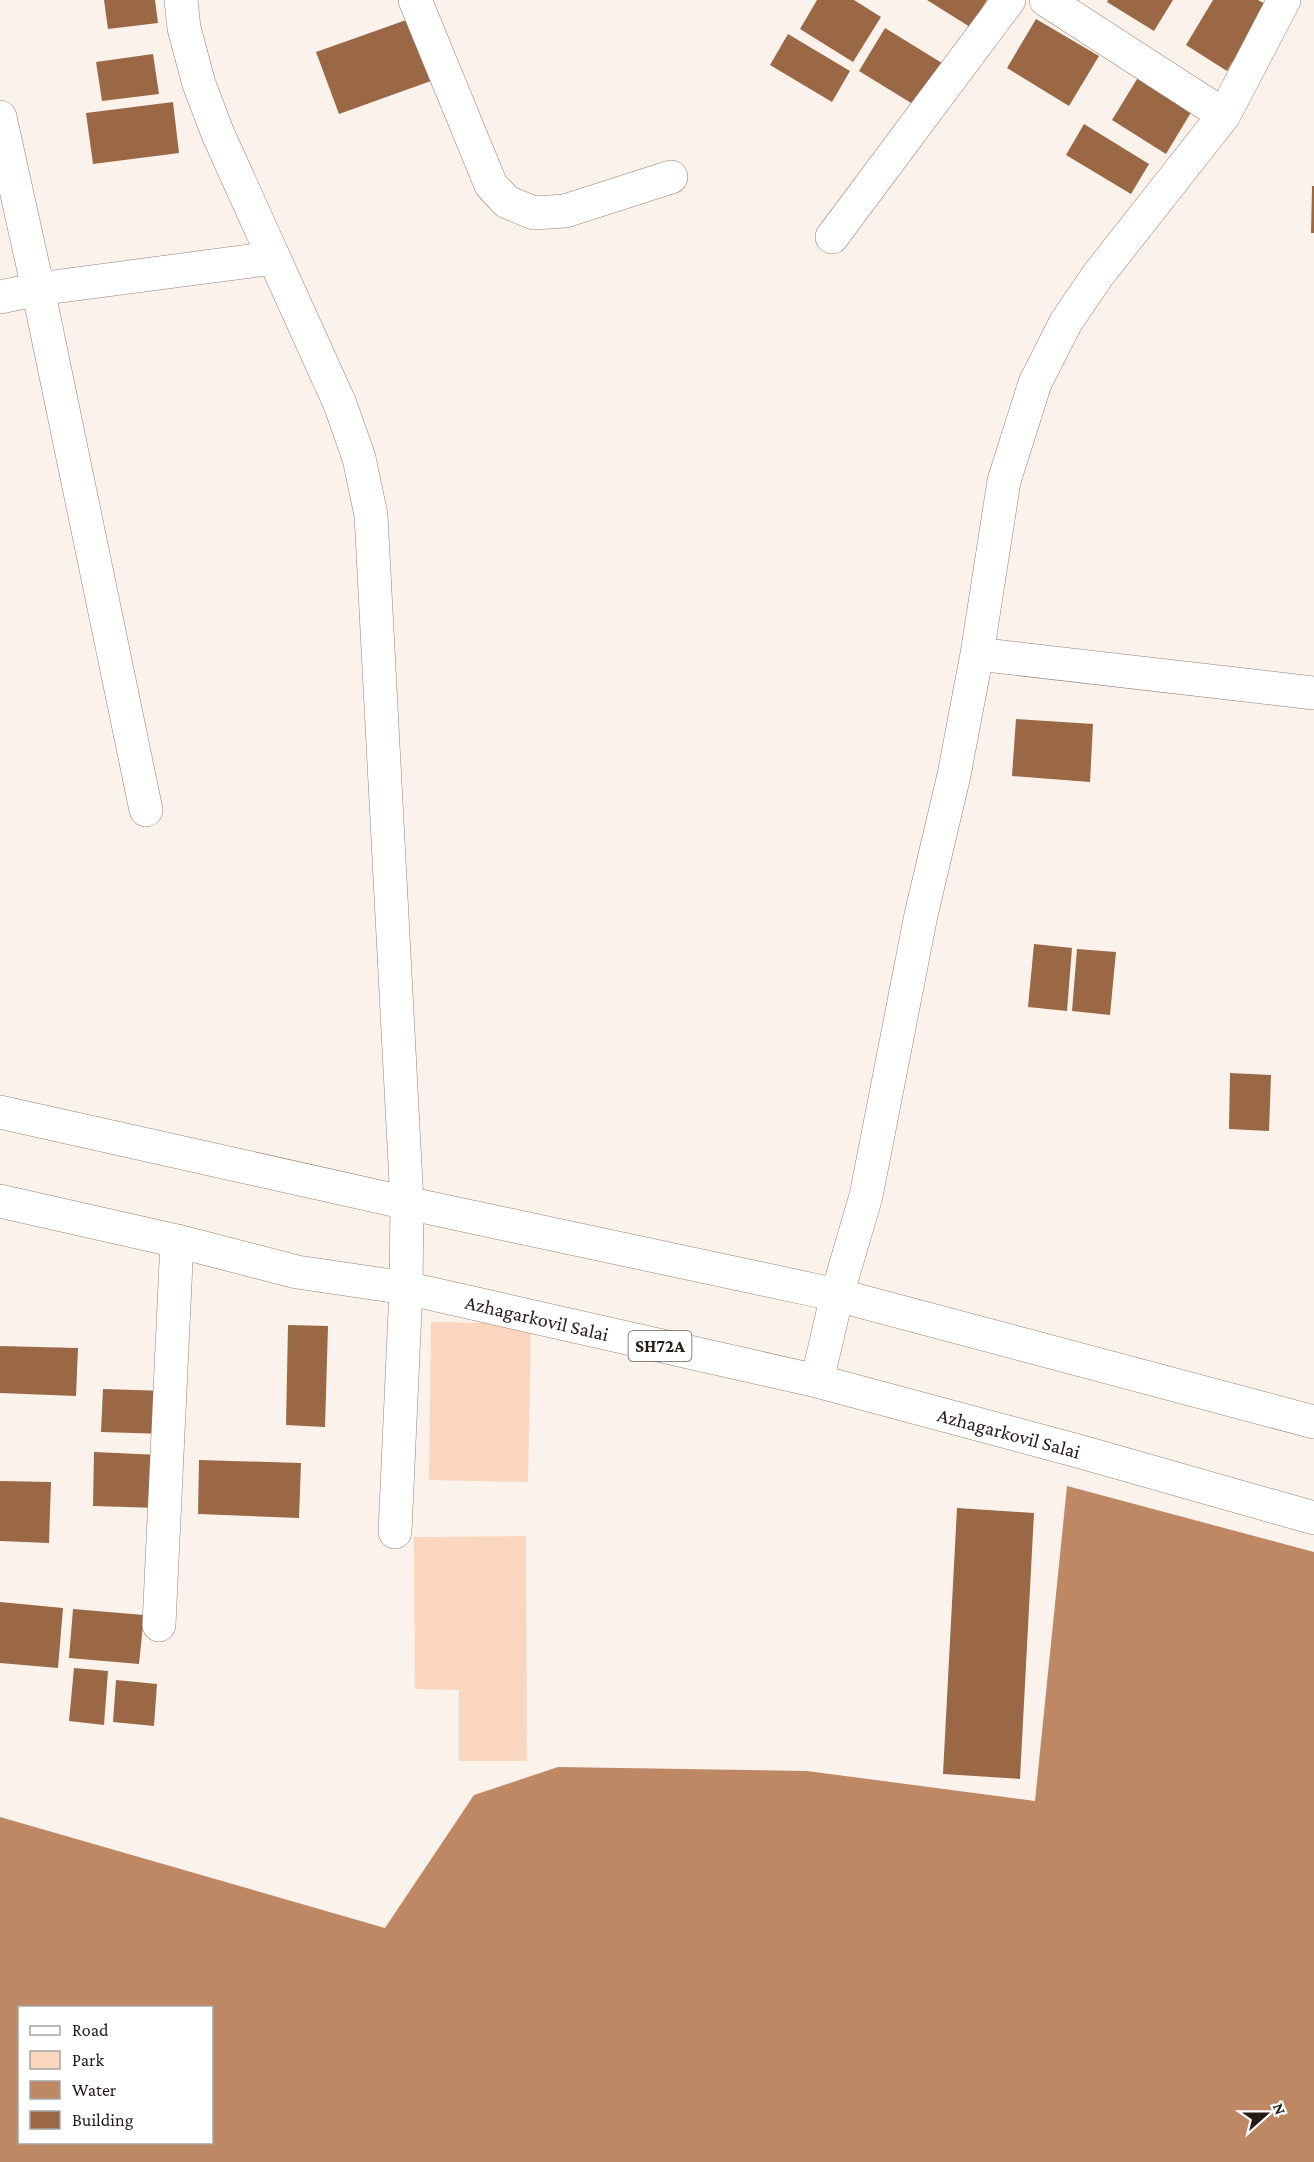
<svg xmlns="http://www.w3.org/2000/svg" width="1314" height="2162" viewBox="0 0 1314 2162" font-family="'Crimson Pro',serif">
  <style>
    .green { fill: #fad6bf }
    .water { fill: #be8865; fill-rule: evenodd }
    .building { fill: #9b6846 }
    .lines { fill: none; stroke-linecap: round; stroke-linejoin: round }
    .minor-casing { stroke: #968274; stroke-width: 34 }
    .major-casing { stroke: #968274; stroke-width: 34 }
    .minor { stroke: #fff; stroke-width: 33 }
    .major { stroke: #fff; stroke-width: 33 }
    .labels { text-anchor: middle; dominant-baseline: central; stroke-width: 5; stroke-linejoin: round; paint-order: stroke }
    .shield { fill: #fff; stroke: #66605c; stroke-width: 1.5 }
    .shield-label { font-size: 18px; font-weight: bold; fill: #241c16 }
    .street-label { font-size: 20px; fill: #241c16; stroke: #fff }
  </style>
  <rect width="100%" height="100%" fill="#fcf2ec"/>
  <!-- green -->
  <path class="green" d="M 431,1322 L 531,1324 L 528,1482 L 429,1480 Z
    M 526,1536 L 527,1761 L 459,1761 L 459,1690 L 415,1689 L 414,1537 Z"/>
  <!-- water -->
  <path class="water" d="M 1067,1486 L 1314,1552 L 1314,2162 L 0,2162 L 0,1817 L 385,1928 L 474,1795 L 558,1767 L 807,1771 L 1035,1801 ZM 20,2008 L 212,2008 L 212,2142 L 20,2142 Z"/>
  <!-- building -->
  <path class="building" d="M 104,0 L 155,0 L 158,23 L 108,29 Z
    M 817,0 L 854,0 L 881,17 L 853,62 L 800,29 Z
    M 927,0 L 987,0 L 970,27 Z
    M 1108,0 L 1173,0 L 1154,31 L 1107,2 Z
    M 1213,0 L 1258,0 L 1267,5 L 1227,71 L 1186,45 Z
    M 409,19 L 431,81 L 339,114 L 316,52 Z
    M 1036,19 L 1099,56 L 1069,106 L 1007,68 Z
    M 885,28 L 942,63 L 916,106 L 859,71 Z
    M 788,34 L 850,71 L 832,102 L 770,65 Z
    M 153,54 L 159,94 L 102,101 L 96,62 Z
    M 1142,71 L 1196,104 L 1166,154 L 1112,120 Z
    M 173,102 L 179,153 L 93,164 L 86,113 Z
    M 1084,124 L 1149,164 L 1131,194 L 1066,155 Z
    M 1312,186 L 1314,186 L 1314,233 L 1311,233 Z
    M 1016,719 L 1093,724 L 1090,782 L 1012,776 Z
    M 1034,944 L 1072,948 L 1067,1011 L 1028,1007 Z
    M 1077,949 L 1116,952 L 1110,1015 L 1072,1011 Z
    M 1230,1073 L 1271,1075 L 1269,1131 L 1229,1129 Z
    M 288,1325 L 328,1326 L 325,1427 L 286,1425 Z
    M 0,1346 L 78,1348 L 76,1396 L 0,1393 Z
    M 103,1389 L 166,1391 L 164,1434 L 101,1432 Z
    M 94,1452 L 160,1455 L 158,1508 L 93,1506 Z
    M 199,1460 L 301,1463 L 299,1518 L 198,1514 Z
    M 0,1481 L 51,1482 L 49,1543 L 0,1541 Z
    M 957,1508 L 1034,1513 L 1020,1779 L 943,1774 Z
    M 0,1602 L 63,1608 L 58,1668 L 0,1663 Z
    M 73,1609 L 144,1615 L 139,1664 L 69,1658 Z
    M 74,1668 L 108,1671 L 104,1725 L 69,1721 Z
    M 116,1680 L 157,1684 L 154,1726 L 113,1722 Z"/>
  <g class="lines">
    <!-- minor casing -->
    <g class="minor-casing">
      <path id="minor" d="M 181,0 L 184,28 L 199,84 L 218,134 L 340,404 L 359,458 L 371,515 L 407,1203 L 406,1288 L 395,1532
        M 415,0 L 491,185 L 507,202 L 534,213 L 565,211 L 671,177
        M 1046,0 L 1224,115
        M 0,117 L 38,289 L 146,810
        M 832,237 L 1009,0
        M 0,297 L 38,289 L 273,258
        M 977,654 L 1314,693
        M 817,1381 L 837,1295 L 866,1196 L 921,915 L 954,775 L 977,654 L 1004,481 L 1035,383 L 1066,322 L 1098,275 L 1224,115 L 1284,0
        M 159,1625 L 177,1241"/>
    </g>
    <!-- major casing -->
    <g class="major-casing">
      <path id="major" d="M 0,1112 L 407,1203 L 837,1295 L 1314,1422
        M 0,1201 L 177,1241 L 297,1272 L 406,1288 L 817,1381 L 1078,1451 L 1314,1518"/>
    </g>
    <!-- minor -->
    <use href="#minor" class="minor"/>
    <!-- major -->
    <use href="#major" class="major"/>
  </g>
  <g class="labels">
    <!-- shield labels -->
    <rect class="shield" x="628.5" y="1331" width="63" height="30" rx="4.5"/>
    <g class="shield-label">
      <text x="660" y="1346">SH72A</text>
    </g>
    <!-- street labels -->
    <g class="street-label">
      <text transform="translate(537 1318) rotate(13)">Azhagarkovil Salai</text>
      <text transform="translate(1009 1433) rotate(15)">Azhagarkovil Salai</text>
    </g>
  </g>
  <!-- legend -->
  <rect x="18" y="2006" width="195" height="138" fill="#ffffff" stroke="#a7a4a2" stroke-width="1.5"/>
  <rect x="30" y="2026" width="30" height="9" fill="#ffffff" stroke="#a7a4a2" stroke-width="1.5"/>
  <text x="72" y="2036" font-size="18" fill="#241c16">Road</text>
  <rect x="30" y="2051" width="30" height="18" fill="#fad6bf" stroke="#a7a4a2" stroke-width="1.5"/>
  <text x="72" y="2066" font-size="18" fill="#241c16">Park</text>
  <rect x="30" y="2081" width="30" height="18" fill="#be8865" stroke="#a7a4a2" stroke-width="1.5"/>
  <text x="72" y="2096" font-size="18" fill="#241c16">Water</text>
  <rect x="30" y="2111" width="30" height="18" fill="#9b6846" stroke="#a7a4a2" stroke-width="1.5"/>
  <text x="72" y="2126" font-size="18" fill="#241c16">Building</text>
  <!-- north arrow -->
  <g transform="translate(1266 2114) rotate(69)" stroke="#ffffff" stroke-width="4.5" paint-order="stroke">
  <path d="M0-4.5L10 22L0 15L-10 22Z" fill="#241c16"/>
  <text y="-9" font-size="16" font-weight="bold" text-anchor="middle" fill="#241c16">N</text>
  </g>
</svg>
